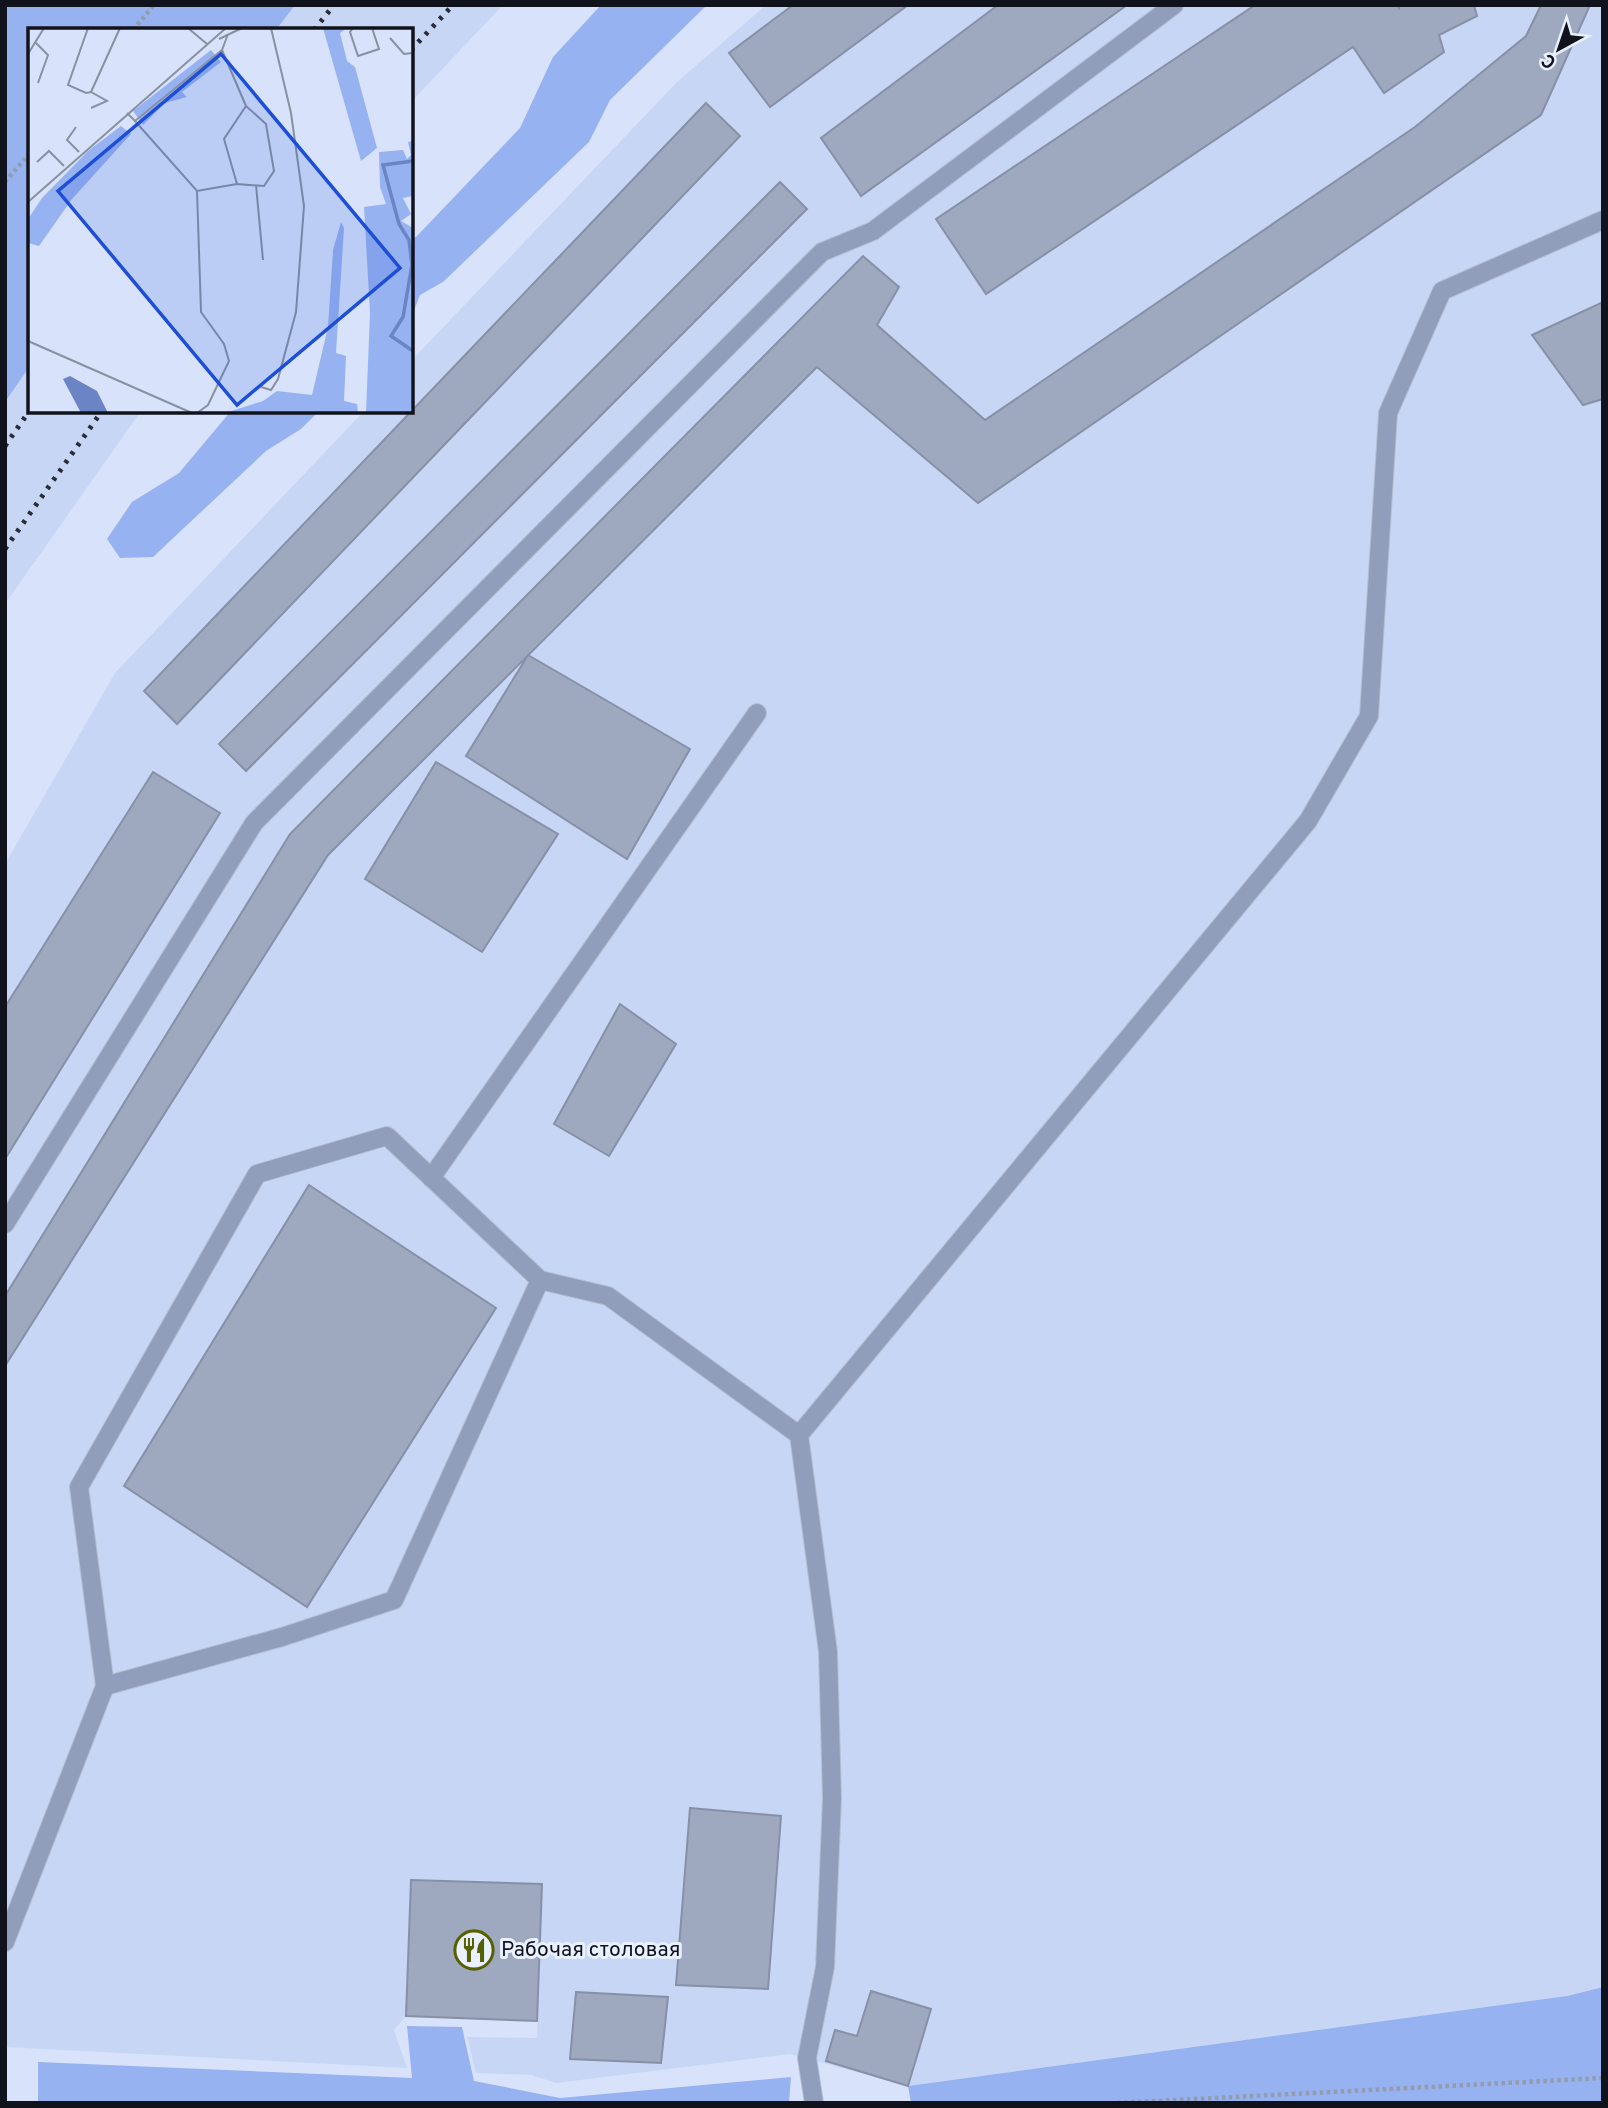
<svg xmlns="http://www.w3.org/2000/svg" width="1608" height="2108" viewBox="0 0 1608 2108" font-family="Overpass,sans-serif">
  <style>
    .built { fill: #c8d6f5 }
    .green { fill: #97b2f0 }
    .building { fill: #9ea8bf; stroke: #8690a6; stroke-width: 2 }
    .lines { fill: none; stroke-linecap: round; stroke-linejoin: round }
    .lane-casing { stroke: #b4bed3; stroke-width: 20 }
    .path { stroke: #939bae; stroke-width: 4.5; stroke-dasharray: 3.5 3.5; stroke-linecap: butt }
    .lane { stroke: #919ebb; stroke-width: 18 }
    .rail { stroke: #282c36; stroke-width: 5; stroke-dasharray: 3.5 7; stroke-linecap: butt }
    .labels { text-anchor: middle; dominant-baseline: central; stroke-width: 6; stroke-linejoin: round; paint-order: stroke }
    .poi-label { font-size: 21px; fill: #10131b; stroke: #e9f0ff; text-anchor: start }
    .inset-river { fill: none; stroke: #6b85c4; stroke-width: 3.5 }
    .inset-road { fill: none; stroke: #8890a1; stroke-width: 2 }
    .view { fill: #1d4ed8; fill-opacity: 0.15; stroke: #1d4ed8; stroke-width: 3.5 }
    .inset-edge { fill: none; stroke: #10131b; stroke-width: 3.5 }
  </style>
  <rect width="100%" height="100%" fill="#d8e3fb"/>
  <!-- built -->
  <path class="built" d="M 295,5 L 503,5 L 411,102 L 411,30 L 276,30 Z
    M 766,5 L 1603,5 L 1603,1987 L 1567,1996 L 908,2086 L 790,2054 L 556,2083 L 531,2075 L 476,2073 L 467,2037 L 537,2038 L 542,1884 L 411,1880 L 406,2016 L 394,2030 L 407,2068 L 5,2047 L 5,864 L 115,673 L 364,411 L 411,411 L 411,361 L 677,82 Z
    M 30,366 L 30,411 L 141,411 L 5,604 L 5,402 Z"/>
  <!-- green -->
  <path class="green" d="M 5,5 L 295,5 L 276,30 L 30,30 L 30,366 L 5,402 Z
    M 601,5 L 707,5 L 610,100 L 589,142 L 443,282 L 420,295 L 411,318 L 411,238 L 416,237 L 520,128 L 553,57 Z
    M 231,411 L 319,411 L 301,429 L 266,451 L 153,557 L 120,558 L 107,539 L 132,502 L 179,473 Z
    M 1603,1987 L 1603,2103 L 911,2103 L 908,2086 L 1567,1996 Z
    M 407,2026 L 462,2027 L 474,2081 L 560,2098 L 791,2077 L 789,2103 L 38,2103 L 38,2062 L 412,2078 Z"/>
  <!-- building -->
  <path class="building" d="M 793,5 L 908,5 L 770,107 L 729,53 Z
    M 998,5 L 1127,5 L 861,196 L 821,138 Z
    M 1255,5 L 1396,5 L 1399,8 L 1399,5 L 1474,5 L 1477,16 L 1439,35 L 1444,52 L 1384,93 L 1353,47 L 986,294 L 936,219 Z
    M 1541,5 L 1590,5 L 1541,115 L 978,503 L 817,367 L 328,855 L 5,1366 L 5,1296 L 290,834 L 863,256 L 899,287 L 877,325 L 985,420 L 1415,127 L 1526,36 Z
    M 706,103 L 740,136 L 177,724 L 144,691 Z
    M 780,182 L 807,209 L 246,771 L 219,744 Z
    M 1603,302 L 1603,399 L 1583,405 L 1532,335 Z
    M 528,655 L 690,749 L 627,859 L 466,756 Z
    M 436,762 L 558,834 L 482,952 L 365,879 Z
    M 153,772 L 220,813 L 5,1159 L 5,1007 Z
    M 620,1004 L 676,1044 L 609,1156 L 554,1124 Z
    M 309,1185 L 496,1308 L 307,1607 L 124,1486 Z
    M 690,1808 L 781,1816 L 768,1989 L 676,1985 Z
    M 411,1880 L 542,1884 L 537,2021 L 406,2016 Z
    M 871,1991 L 931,2009 L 908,2086 L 826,2061 L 835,2030 L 857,2036 Z
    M 576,1992 L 668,1997 L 661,2063 L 570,2059 Z"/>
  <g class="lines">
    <!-- lane casing -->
    <g class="lane-casing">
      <path id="lane" d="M 431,1178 L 757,713
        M 5,1224 L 254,823 L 822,252 L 873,231 L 1174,5
        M 540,1280 L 608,1296 L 799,1435 L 828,1652 L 832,1798 L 825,1967 L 807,2058 L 814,2103
        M 799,1435 L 1308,821 L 1369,716 L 1388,413 L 1442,291 L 1603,220
        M 5,1942 L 105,1686 L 282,1637 L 394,1600 L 540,1280 L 387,1136 L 257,1174 L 79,1487 L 105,1686"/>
    </g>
    <!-- path -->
    <path class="path" d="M 133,30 L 154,5
      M 5,182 L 30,153
      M 1117,2103 L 1603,2078"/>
    <!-- lane -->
    <use href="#lane" class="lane"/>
    <!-- rail -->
    <path class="rail" d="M 314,30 L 334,5
      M 411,50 L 453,5
      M 5,446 L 30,410
      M 5,549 L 102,411"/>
  </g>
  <!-- icons -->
  <defs>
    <g id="restaurant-ring" transform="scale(2.0125)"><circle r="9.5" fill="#e9f0ff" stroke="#576000" stroke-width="1.5"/><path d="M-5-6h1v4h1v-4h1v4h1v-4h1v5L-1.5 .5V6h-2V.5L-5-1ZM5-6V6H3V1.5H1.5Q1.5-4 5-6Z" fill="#576000"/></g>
  </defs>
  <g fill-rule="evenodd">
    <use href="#restaurant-ring" x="474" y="1950"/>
  </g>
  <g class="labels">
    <!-- poi labels -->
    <g class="poi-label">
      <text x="501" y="1950">Рабочая столовая</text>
    </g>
  </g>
  <!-- overview -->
  <g transform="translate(28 28)">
    <rect width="385" height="385" fill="#d8e3fb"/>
    <path d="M 295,0 L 319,0 L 312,5 L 319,33 L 327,39 L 349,120 L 333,133 ZM 183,22 L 193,34 L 154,64 L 159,69 L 137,75 L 115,97 L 105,83 ZM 93,98 L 103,106 L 44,171 L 11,218 L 0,215 L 0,191 L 14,170 L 60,123 ZM 385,113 L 385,168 L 375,170 L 383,186 L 373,193 L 385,200 L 383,385 L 338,385 L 342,285 L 336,179 L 358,176 L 352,159 L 351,124 L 375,122 L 379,131 L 383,127 L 380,114 ZM 313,194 L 316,200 L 308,325 L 318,328 L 316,373 L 329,376 L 330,385 L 197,385 L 235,373 L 249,363 L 284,367 L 300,299 L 305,222 Z" fill="#97b2f0"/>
    <path d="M 42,348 L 69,363 L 80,385 L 53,385 L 35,351 Z" fill="#6b85c4"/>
    <path class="inset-river" d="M 385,133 L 355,137 L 371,196 L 381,212 L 384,237 L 375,289 L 363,308 L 385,323"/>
    <path class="inset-road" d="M 60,0 L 40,57 L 58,65 L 63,64 L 92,0M 160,0 L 179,16M 325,0 L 322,4 L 330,28 L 351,21 L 344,0M 362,10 L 376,26 L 385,25M 191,11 L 214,0M 8,15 L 20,27 L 10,55M 194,22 L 218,78 L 196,111 L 209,156 L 236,158 L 246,143 L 238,96 L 218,78M 0,26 L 16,0M 63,80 L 79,73 L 63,64M 99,85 L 107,93 L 194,22 L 200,6M 107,93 L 169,163 L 209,156M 48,99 L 39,112 L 51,124M 9,134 L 21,123 L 36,138M 228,157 L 235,232M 0,174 L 198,0M 0,313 L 164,385M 233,359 L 243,362 L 250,351 L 268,284 L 276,178 L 263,85 L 243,0M 169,385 L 180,377 L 201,333 L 196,316 L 173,284 L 169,163"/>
    <path class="view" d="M 193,26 L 372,240 L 209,377 L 30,163 Z"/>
    <rect width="385" height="385" class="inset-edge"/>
  </g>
  <!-- border -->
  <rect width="1608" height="2108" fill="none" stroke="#10131b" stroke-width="14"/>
  <!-- north arrow -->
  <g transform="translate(1559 49) rotate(220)" stroke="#e9f0ff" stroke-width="5" paint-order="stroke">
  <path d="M0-5L12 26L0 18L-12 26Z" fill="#10131b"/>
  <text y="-10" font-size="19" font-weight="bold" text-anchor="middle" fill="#10131b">С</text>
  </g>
</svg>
